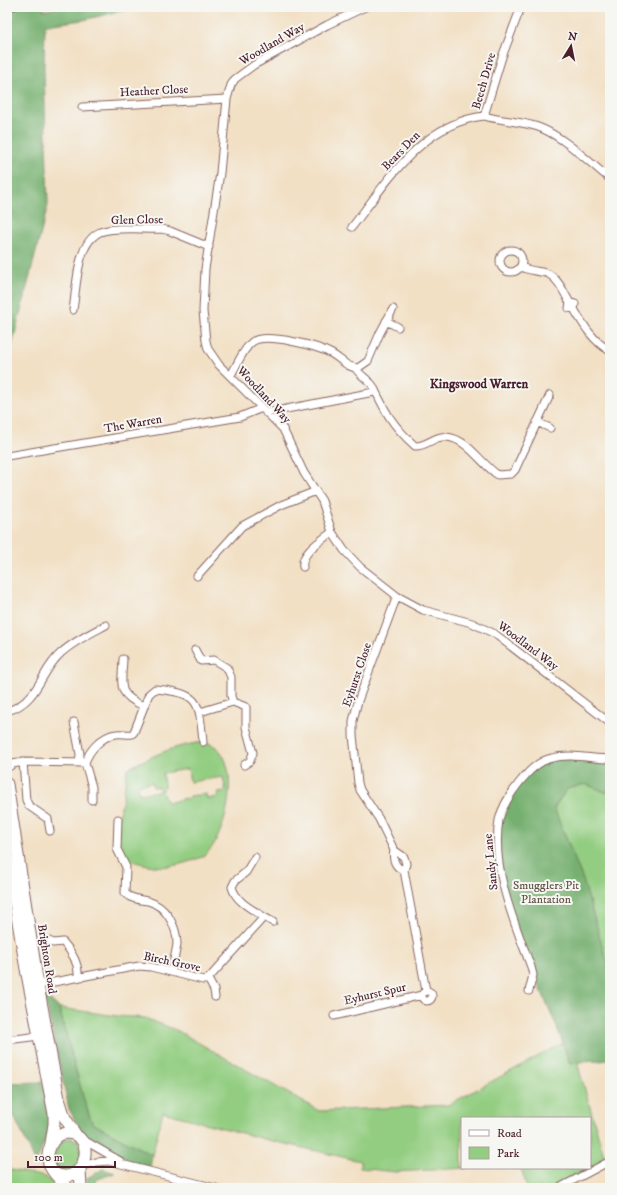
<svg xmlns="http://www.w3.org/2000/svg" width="617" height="1195" viewBox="0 0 617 1195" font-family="'IM FELL DW Pica',serif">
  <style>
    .green { fill: #93cd81; stroke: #6e7656; fill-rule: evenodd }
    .forest { fill: #76b06f; stroke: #60684d }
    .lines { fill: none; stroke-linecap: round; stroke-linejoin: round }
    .minor-casing { stroke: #856361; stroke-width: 9 }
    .highway-casing { stroke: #856361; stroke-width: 13 }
    .minor { stroke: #fff; stroke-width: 7 }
    .highway { stroke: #fff; stroke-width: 11 }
    .rail-casing { stroke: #4a1f2b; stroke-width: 3 }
    .rail { stroke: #f6f6f2; stroke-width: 1.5; stroke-dasharray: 4.5; stroke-linecap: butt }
    .labels { text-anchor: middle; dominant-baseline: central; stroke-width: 4; stroke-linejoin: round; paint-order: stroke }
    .street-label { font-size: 12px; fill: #4a1f2b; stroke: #f6f6f2 }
    .park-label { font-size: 12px; fill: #605345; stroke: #f6f6f2 }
    .neighbourhood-label { font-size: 13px; font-weight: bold; fill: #4a1f2b; stroke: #f6f6f2 }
  </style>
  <rect width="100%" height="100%" fill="#f6f6f2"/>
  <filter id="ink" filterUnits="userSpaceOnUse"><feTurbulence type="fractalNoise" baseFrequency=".025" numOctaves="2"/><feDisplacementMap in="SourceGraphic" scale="8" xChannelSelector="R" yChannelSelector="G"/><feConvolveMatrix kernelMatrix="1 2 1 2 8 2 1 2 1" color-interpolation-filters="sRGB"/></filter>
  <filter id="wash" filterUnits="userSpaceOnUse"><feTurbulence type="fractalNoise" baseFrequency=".012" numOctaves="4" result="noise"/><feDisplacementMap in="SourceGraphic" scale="16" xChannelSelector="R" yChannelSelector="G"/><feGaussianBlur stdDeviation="0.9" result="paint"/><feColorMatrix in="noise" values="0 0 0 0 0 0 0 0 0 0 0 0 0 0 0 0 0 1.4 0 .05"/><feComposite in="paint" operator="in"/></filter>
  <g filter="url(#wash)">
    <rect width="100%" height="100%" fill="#f2e0c5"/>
    <!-- green -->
    <path class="green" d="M 203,742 C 246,747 229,835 205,855 C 202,858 195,859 191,861 C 163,870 153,867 125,859 L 116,845 L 118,819 L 123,798 L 127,769 C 154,755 173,746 203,742 ZM 188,769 L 190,782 L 223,777 L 226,791 L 218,792 L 218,797 L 207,799 L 206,794 L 190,796 L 188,799 L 185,798 L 168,803 L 162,792 L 164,787 L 163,773 ZM 152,782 L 153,787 L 159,787 L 160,791 L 139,794 L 138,785 Z
      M 585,784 L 610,794 L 610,972 L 583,880 L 554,808 L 567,789 Z
      M 59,1008 L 117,1016 L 145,1018 L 176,1030 L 319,1111 L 448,1105 L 563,1043 L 569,1063 L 577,1062 L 605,1159 L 590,1167 L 590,1118 L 462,1118 L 462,1168 L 467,1168 L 395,1172 L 360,1168 L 360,1161 L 264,1139 L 163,1112 L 152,1155 L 92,1123 L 84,1100 Z
      M 70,1138 L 78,1141 L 82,1156 L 71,1173 L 59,1170 C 50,1158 56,1141 70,1138 Z
      M 521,1168 L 589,1168 L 552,1188 L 527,1188 Z
      M 7,1169 L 46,1177 L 53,1185 L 51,1188 L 7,1188 Z"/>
    <!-- forest -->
    <path class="forest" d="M 7,7 L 43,7 L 43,10 L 68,7 L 138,7 L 83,20 L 45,25 L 44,69 L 48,205 L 7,365 Z
      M 552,758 L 610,759 L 608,793 L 585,784 L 567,789 L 554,808 L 583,880 L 610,972 L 610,1060 L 570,1063 C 548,996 509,933 500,863 C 499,849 497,835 499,820 C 502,805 513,790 524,779 C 533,770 540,762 552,758 Z
      M 44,994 L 59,1008 L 84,1100 L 92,1123 L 152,1155 L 150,1168 C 130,1161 96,1147 82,1131 C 77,1125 73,1116 69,1109 Z
      M 42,1082 L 51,1125 L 36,1163 L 9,1106 L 7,1105 L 7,1083 Z
      M 103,1169 L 115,1173 L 95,1180 L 96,1188 L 88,1188 L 87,1178 Z"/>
  </g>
  <g filter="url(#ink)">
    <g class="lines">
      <!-- minor casing -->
      <g class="minor-casing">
        <path id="minor" d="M 365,7 L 327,25 L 254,65 L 235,79 L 231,85 L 227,99 L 220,173 L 205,269 L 203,311 L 206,341 L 208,349 L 219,365 L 283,429 L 304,473 L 322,501 L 332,532 L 344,550 L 360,567 L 397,596 L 423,610 L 472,623 L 495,634 L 610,723
          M 521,7 L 502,57 L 484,116 C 502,121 520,121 538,127 C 563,136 589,162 610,179
          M 82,107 L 227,99
          M 352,227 C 387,182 422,123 484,116
          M500 261a11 11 0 1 1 22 0a11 11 0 1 1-22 0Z
          M 521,267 C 530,271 537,271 546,273 C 558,277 564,293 570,303 L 575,304 L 574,309 L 569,308 L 570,303
          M 574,309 C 584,326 593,341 610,351
          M 73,310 C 77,287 76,243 100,232 C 115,226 145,230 162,229 L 170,231 L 209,247
          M 386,321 L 398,327
          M 356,369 C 360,375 371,382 373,386 C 386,413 392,425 415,446 C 426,447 435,435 447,437 C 468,439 482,465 498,475 L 511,474 L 515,470 L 550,395
          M 231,375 C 237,365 243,349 252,342 C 265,332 318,346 332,354 C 341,359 347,368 358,368 L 368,361 L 380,333 L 393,309
          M 266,413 L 374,392
          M 537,422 L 550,428
          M 7,456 L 240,417 L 262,408
          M 303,567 C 300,553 322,540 332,532
          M 197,576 L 242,526 L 281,505 L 316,491
          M 195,650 L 201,661 L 214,660 L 227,668 L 231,677 L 231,696 L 233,702
          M 123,659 C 122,686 116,693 143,706
          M 7,711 C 39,702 40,671 61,653 C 74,641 91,633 106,625
          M 200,712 L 233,702 L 246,707 L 246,727 L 253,753 L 250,761 L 244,765
          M 74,722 L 80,754 L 79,763
          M 23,762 L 26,800 L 29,806 L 48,819 L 50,831
          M 85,763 L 92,787 L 92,800
          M 7,768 L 13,764 L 23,762 L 85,763 C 89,750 102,736 116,734 C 122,733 127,735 132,734 L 134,732 L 149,694 L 155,689 C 200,693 199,701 203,742
          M 118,819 L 117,849 L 126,867 L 125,893 C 130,899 141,900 148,901 C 166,906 177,926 177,944 C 176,953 173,963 171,971
          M 394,850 C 392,859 395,868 404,870 L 406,864 L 404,857 L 394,850 L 379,819 L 360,790 L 358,783 L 353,735 L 353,721 L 358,701 L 397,596
          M 404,870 L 426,991
          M 264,917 L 273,922
          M 49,941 L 53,943 L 63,942 C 71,951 79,963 78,976
          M 208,979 L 214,990 L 215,997
          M 38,985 L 139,966 L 151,967 L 203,980 L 208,979 L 264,917 C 252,909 236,902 232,887 L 235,881 L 246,872 L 255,857
          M 529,991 L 533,975 L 531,967 C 514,922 491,869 499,820 C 502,807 511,793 519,783 C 528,772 538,761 552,758 C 571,753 591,759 610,759
          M422 996a5 5 0 1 1 10 0a5 5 0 1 1-10 0Z
          M 334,1016 L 422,995
          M 7,1040 L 39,1036
          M 82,1139 L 120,1161
          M 82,1166 L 96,1162 L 109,1161 L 216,1188
          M 559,1188 L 610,1161"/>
      </g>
      <!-- highway casing -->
      <g class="highway-casing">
        <path id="highway" d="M 7,784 L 38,985 L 59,1099 L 65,1118 L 76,1135
          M 7,857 L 26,969 L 54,1114 L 54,1124 L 51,1143
          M 80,1169 L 81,1188
          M 54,1173 C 82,1188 96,1144 75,1135 C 57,1127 44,1149 49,1164 C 52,1174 62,1181 68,1188"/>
      </g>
      <!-- minor -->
      <use href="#minor" class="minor"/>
      <!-- highway -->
      <use href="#highway" class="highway"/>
      <!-- rail casing -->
      <g class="rail-casing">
        <path id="rail" d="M 7,10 L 20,7"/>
      </g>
      <!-- rail -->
      <use href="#rail" class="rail"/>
    </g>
  </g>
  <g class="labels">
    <!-- street labels -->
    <g class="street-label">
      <text transform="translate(272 44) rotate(-30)">Woodland Way</text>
      <text transform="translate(484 81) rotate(-74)">Beech Drive</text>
      <text transform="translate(154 91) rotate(-3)">Heather Close</text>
      <text transform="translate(401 151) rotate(-46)">Bears Den</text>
      <text transform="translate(137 220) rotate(-1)">Glen Close</text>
      <text transform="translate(264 395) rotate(47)">Woodland Way</text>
      <text transform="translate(133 424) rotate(-10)">The Warren</text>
      <text transform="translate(528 646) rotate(37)">Woodland Way</text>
      <text transform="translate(357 675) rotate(-71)">Eyhurst Close</text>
      <text transform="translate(491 862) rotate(-96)">Sandy Lane</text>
      <text transform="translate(47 959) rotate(81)">Brighton Road</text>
      <text transform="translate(172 962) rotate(12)">Birch Grove</text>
      <text transform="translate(375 994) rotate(-13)">Eyhurst Spur</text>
    </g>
    <!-- park labels -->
    <g class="park-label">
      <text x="546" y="885">Smugglers Pit<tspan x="546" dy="14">Plantation</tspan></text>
    </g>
    <!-- neighbourhood labels -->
    <g class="neighbourhood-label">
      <text x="479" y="384">Kingswood Warren</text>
    </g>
  </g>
  <!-- margin -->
  <rect width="617" height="1195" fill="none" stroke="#f6f6f2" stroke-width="24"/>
  <!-- legend -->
  <rect x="461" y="1117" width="130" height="52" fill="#f6f6f2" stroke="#b1a0a2"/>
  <rect x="469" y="1130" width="20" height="6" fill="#ffffff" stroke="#b1a0a2"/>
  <text x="497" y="1137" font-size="12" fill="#4a1f2b">Road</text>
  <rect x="469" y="1147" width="20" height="12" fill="#93cd81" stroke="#b1a0a2"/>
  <text x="497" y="1157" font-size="12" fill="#4a1f2b">Park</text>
  <!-- north arrow -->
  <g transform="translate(571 46) rotate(10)" stroke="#f6f6f2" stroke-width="3" paint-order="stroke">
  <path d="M0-3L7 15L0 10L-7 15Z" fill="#4a1f2b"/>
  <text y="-6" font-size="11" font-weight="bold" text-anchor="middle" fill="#4a1f2b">N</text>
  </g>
  <!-- scale -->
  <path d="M28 1161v6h87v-6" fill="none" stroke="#4a1f2b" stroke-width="2"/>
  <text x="34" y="1161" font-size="12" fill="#4a1f2b" stroke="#f6f6f2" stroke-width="3" paint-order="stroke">100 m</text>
</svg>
